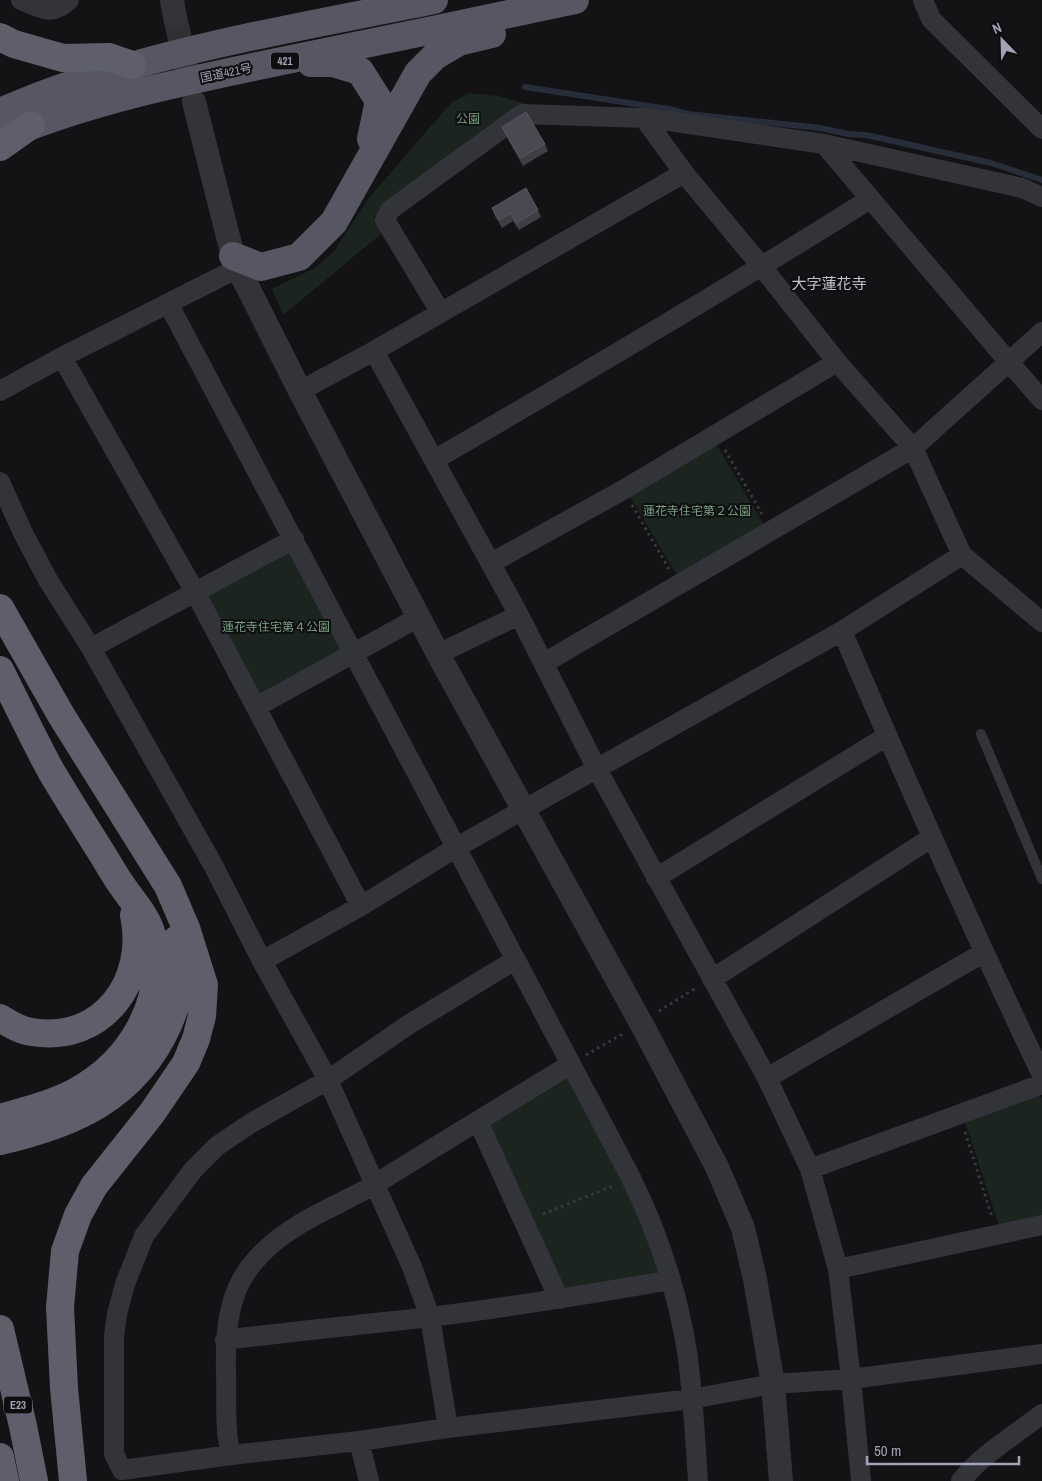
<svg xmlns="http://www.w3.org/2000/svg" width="1042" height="1481" viewBox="0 0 1042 1481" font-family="'Archivo Narrow','Noto Sans JP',sans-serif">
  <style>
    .green { fill: #1c241f }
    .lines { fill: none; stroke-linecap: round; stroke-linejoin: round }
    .stream { stroke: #272d39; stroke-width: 6 }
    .tertiary-tunnel { stroke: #302f34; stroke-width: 24; stroke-dasharray: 24 12; stroke-linecap: butt }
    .path { stroke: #393941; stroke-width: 3; stroke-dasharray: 2.5 4; stroke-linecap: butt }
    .service { stroke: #33333a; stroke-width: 10 }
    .minor { stroke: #33333a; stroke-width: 20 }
    .tertiary { stroke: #33333a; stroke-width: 24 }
    .trunk { stroke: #565762; stroke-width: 28 }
    .motorway { stroke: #5e5f6b; stroke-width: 28 }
    .wall { fill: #3e3f45 }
    .building { fill: #494a51; stroke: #575861 }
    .labels { text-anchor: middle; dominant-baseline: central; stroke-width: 4; stroke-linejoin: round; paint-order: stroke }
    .shield { fill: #0e0d0f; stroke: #767784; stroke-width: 1 }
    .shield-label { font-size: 11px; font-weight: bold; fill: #a2a4b6 }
    .street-label { font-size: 12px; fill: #a2a4b6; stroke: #0e0d0f }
    .park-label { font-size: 12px; fill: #77a383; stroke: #0e0d0f }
    .quarter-label { font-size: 15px; fill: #c4c4d2; stroke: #0e0d0f }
  </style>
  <rect width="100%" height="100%" fill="#131214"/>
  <!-- green -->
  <path class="green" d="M 469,93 L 499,96 L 526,104 L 374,216 L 381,234 L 283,315 L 272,289 L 315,268 L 334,251 L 368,199 L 451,103 Z
    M 715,442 L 766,528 L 679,579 L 628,493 Z
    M 290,551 L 346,652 L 260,701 L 204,598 Z
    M 568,1076 L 642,1219 L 660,1274 L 564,1288 L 490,1124 Z
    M 1039,1091 L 1042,1099 L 1042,1220 L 1000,1229 L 964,1119 Z"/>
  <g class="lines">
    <!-- stream -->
    <path class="stream" d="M 525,87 L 669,109 L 688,114 L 820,128 L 849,134 L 866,135 L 991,163 L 1042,180"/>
    <!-- tertiary-tunnel -->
    <path class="tertiary-tunnel" d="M 175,17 L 187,71"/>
    <!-- path -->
    <path class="path" d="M 725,450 L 762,514
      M 632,505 L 669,569
      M 659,1011 L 696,988
      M 586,1055 L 624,1033
      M 965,1132 L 992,1217
      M 543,1214 L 613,1186"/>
    <!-- service -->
    <path class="service" d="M 981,734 L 1042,879"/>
    <!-- minor -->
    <path class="minor" d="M 21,0 C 41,8 52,17 69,0
      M 923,0 L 931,19 L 1042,129
      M 644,118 L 684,173 L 762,267 L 837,362 L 913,448 L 962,555 L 1042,622
      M 824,144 L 1008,361 L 1042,400
      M 684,173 L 374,351 L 519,615 L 597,769 L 767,1078 L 810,1169 L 838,1269 L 851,1379 L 861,1481
      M 169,305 L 629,1174 C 657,1230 677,1290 687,1351 C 693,1394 695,1438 698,1481
      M 441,313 L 385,220 L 390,210 L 522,114 L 644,118 L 676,122 L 824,144 L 1022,188 L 1042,197
      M 62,357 L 195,592 L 361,906
      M 0,391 L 62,357 L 238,268
      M 300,391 L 374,351
      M 434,460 C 581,375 727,289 870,199
      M 0,482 L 23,533 L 48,580 L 91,648 L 213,865 L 262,961 L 328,1080 L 412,1267 L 430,1317 L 448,1428
      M 491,563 L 623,490 L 837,362
      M 842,631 C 906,780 972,929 1042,1075
      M 91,648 L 294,539
      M 438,654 L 519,615
      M 544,663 L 913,448 L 1042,332
      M 256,707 L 419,617
      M 656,878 L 887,736
      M 515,960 L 408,1025 L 328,1080 L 251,1123 L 217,1146 L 193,1170 L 144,1236 L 125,1284 L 117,1314 L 114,1336 L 114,1454 L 122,1470 L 231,1455 L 359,1441 L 448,1428 L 691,1399 L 773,1384 L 851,1379 L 1042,1354
      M 262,961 L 361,906 L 457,847 L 842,631 L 962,555
      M 712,979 L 931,838
      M 767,1078 L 983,953
      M 478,1121 L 559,1299
      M 810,1169 L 1042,1084
      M 838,1269 L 1042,1225
      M 225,1340 C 293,1331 361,1325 430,1317 C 510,1307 591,1294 671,1280
      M 359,1441 L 369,1481
      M 231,1455 C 224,1428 227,1400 226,1372 C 224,1301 237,1262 300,1224 C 325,1209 352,1198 377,1183 C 441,1143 506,1104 571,1064
      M 961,1481 C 982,1454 1015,1435 1042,1414"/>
    <!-- tertiary -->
    <path class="tertiary" d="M 172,0 L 175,17
      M 194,102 L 233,256 L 238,268 L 300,391 L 438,654 L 641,1023 L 717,1167 L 743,1228 L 755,1279 L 773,1384 L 781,1481"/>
    <!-- trunk -->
    <path class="trunk" d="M 311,63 L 333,63 L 360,71 L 379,101 L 371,139
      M 0,112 C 21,103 42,94 64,87 C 182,46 311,25 434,0
      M 10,134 C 96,99 187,81 277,62 C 376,42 476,21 575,0
      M 233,256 L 261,267 L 299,257 L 334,222 L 418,73 L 435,56 L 459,42 L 492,34"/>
    <!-- motorway -->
    <path class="motorway" d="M 0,37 L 14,44 L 63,58 L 109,57 L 132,65
      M 0,147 L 31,125
      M 0,608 L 61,715 L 168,886 L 186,928 L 204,985 L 202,1016 L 196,1039 L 186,1063 L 152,1113 L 94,1186 L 78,1215 L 65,1251 L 60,1307 L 64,1388 L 73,1481
      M 0,670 C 17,704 33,738 51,771 C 67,798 84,825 101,852 C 108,863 115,876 123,887 C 133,902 147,916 152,935 C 169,999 131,1062 75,1092 C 52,1104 25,1111 0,1118
      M 0,1018 C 10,1024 21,1031 32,1032 C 103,1044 148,980 134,915
      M 0,1141 C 74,1124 135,1098 168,1025 C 175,1008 183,988 182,970 C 181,960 178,949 176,940
      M 0,1329 L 23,1426 L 34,1481
      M 0,1457 L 5,1481"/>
  </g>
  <!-- wall -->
  <path class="wall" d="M 502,127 L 545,144 L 548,151 L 523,166 L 505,134 Z
    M 492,208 L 538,210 L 541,217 L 519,230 L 513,221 L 502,228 L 495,216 Z"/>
  <!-- building -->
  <path class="building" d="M 526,112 L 545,144 L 520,158 L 502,127 Z
    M 526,188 L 538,210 L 516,223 L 511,213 L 499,220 L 492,208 Z"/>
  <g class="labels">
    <!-- shield labels -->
    <g class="shield">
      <rect x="271" y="52.5" width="28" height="17" rx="4"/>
      <rect x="4" y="1396.5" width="28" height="17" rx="4"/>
    </g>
    <g class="shield-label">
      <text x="285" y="61">421</text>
      <text x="18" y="1405">E23</text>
    </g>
    <!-- street labels -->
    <g class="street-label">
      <text transform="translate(226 73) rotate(-12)">国道421号</text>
    </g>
    <!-- park labels -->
    <g class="park-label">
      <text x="468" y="119">公園</text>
      <text x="697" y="511">蓮花寺住宅第２公園</text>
      <text x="276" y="627">蓮花寺住宅第４公園</text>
    </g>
    <!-- quarter labels -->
    <g class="quarter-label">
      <text x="829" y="283">大字蓮花寺</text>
    </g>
  </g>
  <!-- north arrow -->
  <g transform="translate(1002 40) rotate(337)" stroke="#0e0d0f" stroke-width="4" paint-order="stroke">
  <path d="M0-4L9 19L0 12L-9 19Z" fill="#a2a4b6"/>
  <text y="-8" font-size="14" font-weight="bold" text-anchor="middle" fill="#a2a4b6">N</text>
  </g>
  <!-- scale -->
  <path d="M867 1456v8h152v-8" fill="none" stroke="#a2a4b6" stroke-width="2.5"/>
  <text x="874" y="1456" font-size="15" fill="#a2a4b6" stroke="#0e0d0f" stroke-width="4" paint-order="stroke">50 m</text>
</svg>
